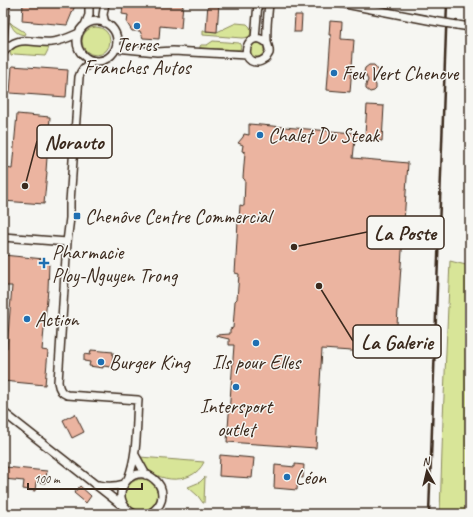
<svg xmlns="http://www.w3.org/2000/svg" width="473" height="517" viewBox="0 0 473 517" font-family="Caveat,sans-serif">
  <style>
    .green { fill: #d8e598; stroke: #8a885b }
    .building { fill: #ebb4a0; stroke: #3b2a1e }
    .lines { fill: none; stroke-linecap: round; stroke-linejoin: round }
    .minor-casing { stroke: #3b2a1e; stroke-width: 10 }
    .minor { stroke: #f6f6f2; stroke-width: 7 }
    .rail { stroke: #3b2a1e; stroke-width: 2.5 }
    .minor-bridge-casing { stroke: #3b2a1e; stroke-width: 10; stroke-linecap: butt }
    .minor-bridge { stroke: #f6f6f2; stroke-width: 7 }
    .poi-dot { fill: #1f6fb2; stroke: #f6f6f2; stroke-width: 1.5 }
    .labels { text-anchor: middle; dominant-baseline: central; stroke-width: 3; stroke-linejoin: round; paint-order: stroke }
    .poi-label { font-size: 20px; fill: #3b2a1e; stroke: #f6f6f2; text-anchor: start }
    .leader { fill: none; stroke: #3b2a1e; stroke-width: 1.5 }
    .callout-dot { fill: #3b2a1e; stroke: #f6f6f2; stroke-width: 1.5 }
    .callout { fill: #f6f6f2; stroke: #3b2a1e; stroke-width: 1.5 }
    .callout-label { font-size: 21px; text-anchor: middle; font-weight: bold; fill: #3b2a1e }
  </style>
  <rect width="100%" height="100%" fill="#f6f6f2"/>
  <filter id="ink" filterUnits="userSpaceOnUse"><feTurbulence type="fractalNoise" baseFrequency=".025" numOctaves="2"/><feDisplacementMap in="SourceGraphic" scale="8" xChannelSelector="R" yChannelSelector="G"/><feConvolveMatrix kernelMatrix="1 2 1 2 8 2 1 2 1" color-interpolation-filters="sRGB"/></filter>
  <g filter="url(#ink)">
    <!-- green -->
    <path class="green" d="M 10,22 L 13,25 L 26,33 L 25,35 C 16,34 13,30 10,22 Z
      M 236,23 L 247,24 L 250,27 L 251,33 L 249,37 L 242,38 L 203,35 L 203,31 L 217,32 Z
      M82 41a14 14 0 1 1 28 0a14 14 0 1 1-28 0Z
      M 213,41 L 239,43 L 241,46 L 240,50 L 235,50 L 200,48 L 200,46 L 201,45 L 207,45 Z
      M250 50a7 7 0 1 1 14 0a7 7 0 1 1-14 0Z
      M 18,45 L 43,45 L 49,46 L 48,50 L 45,56 L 14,54 L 12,56 L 11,56 L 10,52 Z
      M 450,261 L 470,266 L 470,514 L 440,514 L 443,419 Z
      M 140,457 L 204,462 C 192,488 148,483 140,457 Z
      M 205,477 L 204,503 L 203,503 L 198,496 L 188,487 L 200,482 Z
      M125 496a17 17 0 1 1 34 0a17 17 0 1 1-34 0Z"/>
    <!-- building -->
    <path class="building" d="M 23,3 L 76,3 L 67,25 L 22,21 Z
      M 133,3 L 183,3 L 181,28 L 160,26 L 159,39 L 143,38 L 140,31 L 132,31 L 127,23 L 128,15 L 122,14 L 123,6 L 133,6 Z
      M 208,3 L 219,3 L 217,32 L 206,31 Z
      M 295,15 L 302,15 L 301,32 L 294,32 Z
      M 330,21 L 342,22 L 341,39 L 354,40 L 350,92 L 327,90 L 331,35 L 329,35 Z
      M 369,65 L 374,65 L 376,67 L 379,72 L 377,76 L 373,80 L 376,85 L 376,89 L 374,91 L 370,92 L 366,89 L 366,85 L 368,80 L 364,72 L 365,68 Z
      M 12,66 L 68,70 L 66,97 L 10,93 Z
      M 367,105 L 384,106 L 382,141 L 355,139 L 353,158 L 408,163 L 395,354 L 322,349 L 316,448 L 227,442 L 234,345 L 229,345 L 229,339 L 216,336 L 216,335 L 230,334 L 230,329 L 233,328 L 235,301 L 237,299 L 239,274 L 235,273 L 236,257 L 238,221 L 239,221 L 240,205 L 244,206 L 245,180 L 243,178 L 245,152 L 242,151 L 243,145 L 238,143 L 243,137 L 244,134 L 249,135 L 249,124 L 365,134 Z
      M 17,114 L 50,117 L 46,171 L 47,172 L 44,204 L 3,201 L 6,168 L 12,169 Z
      M 3,255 L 44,259 L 49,264 L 48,289 L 42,350 L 48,351 L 45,385 L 3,381 L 3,347 L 7,348 L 12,286 L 3,286 Z
      M 91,350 L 113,352 L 112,367 L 103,366 L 103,368 L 89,366 L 90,362 L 84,361 L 84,354 L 90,355 Z
      M 75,414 L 84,432 L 72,438 L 63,420 Z
      M 220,455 L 254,458 L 252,478 L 219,476 Z
      M 295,464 L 304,465 L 303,478 L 298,477 L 297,490 L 274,488 L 275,465 L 295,467 Z
      M 5,467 L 47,471 L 45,483 L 36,482 L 35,491 L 23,489 L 24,481 L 4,479 Z
      M 80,486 L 91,496 L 86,503 L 74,493 Z"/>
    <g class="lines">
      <!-- minor casing -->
      <g class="minor-casing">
        <path id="minor" d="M 105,3 L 103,15 L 105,23
          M 340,3 L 433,21
          M77 41a20 20 0 1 1 40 0a20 20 0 1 1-40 0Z
          M 85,25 L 89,15 L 89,3
          M 457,25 L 470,27
          M 255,39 L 258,3
          M 3,43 L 6,3
          M 267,43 C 248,26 237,62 257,62 C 261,62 263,60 266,58 C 267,56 268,55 269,53 C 270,48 267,45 267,41 C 266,28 268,15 269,3
          M 116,48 L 157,52 L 173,51 L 247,55
          M 3,53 C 17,33 32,44 52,42 C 62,41 70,37 79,33
          M 92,61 C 86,66 81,69 79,77 L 70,202 L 70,218 L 67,242 L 58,382 C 59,389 61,393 67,395 L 138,400 C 136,427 138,454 128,479
          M 3,237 L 67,242
          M 3,412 L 124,507
          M 135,455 L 146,475
          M 98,485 C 107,487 115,487 124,484
          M 134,514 C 104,498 132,460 154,479 C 159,483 162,489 162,495 C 162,504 156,510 149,514"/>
      </g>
      <!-- minor -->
      <use href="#minor" class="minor"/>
      <!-- rail -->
      <path class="rail" d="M 429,514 L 447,3"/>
      <!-- minor-bridge casing -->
      <g class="minor-bridge-casing">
        <path id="minor-bridge" d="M 433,21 L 457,25"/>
      </g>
      <!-- minor-bridge -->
      <use href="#minor-bridge" class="minor-bridge"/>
    </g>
  </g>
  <!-- markers -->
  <g class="poi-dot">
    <circle cx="137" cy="26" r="4"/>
    <circle cx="334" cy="73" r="4"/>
    <circle cx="260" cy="135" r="4"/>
    <rect x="73" y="212" width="8" height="8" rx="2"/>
    <path d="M42 257h4v4h4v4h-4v4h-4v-4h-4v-4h4z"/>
    <circle cx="27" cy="319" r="4"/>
    <circle cx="256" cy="343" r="4"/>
    <circle cx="101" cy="362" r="4"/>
    <circle cx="236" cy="387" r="4"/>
    <circle cx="287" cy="477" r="4"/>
  </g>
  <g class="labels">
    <!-- poi labels -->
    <g class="poi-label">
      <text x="137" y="44" text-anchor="middle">Terres<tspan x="137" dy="23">Franches Autos</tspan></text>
      <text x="342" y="73">Feu Vert Chenove</text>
      <text x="268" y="135">Chalet Du Steak</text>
      <text x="85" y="216">Chenôve Centre Commercial</text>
      <text x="52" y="252">Pharmacie<tspan x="52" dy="23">Ploy-Nguyen Trong</tspan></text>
      <text x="35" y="319">Action</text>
      <text x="109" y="362">Burger King</text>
      <text x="256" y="362" text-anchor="middle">Ils pour Elles</text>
      <text x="236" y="406" text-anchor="middle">Intersport<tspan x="236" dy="23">outlet</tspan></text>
      <text x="295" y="477">Léon</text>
    </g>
  </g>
  <!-- callouts -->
  <path class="leader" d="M25 186L37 141M294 247L367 232M319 286L353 341"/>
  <g class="callout-dot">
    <circle cx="25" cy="186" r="4"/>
    <circle cx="294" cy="247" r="4"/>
    <circle cx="319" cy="286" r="4"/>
  </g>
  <g class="callout">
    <rect x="37" y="125" width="75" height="33" rx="4"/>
    <rect x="367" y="216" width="77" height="33" rx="4"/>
    <rect x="353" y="325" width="88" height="33" rx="4"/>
  </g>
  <g class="callout-label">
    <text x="74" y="149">Norauto</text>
    <text x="405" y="240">La Poste</text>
    <text x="397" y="349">La Galerie</text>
  </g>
  <!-- margin -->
  <rect width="473" height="517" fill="none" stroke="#f6f6f2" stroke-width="16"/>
  <rect x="8" y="8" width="457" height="501" fill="none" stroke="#3b2a1e" stroke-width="1.5" filter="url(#ink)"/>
  <!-- north arrow -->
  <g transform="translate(427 471) rotate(352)" stroke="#f6f6f2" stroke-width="3" paint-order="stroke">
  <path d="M0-3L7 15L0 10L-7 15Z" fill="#3b2a1e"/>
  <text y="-6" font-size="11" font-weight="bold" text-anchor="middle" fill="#3b2a1e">N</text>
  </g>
  <!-- scale -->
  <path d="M28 483v6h114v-6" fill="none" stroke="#3b2a1e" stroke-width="2"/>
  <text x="34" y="483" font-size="12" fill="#3b2a1e" stroke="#f6f6f2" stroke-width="3" paint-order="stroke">100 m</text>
</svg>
